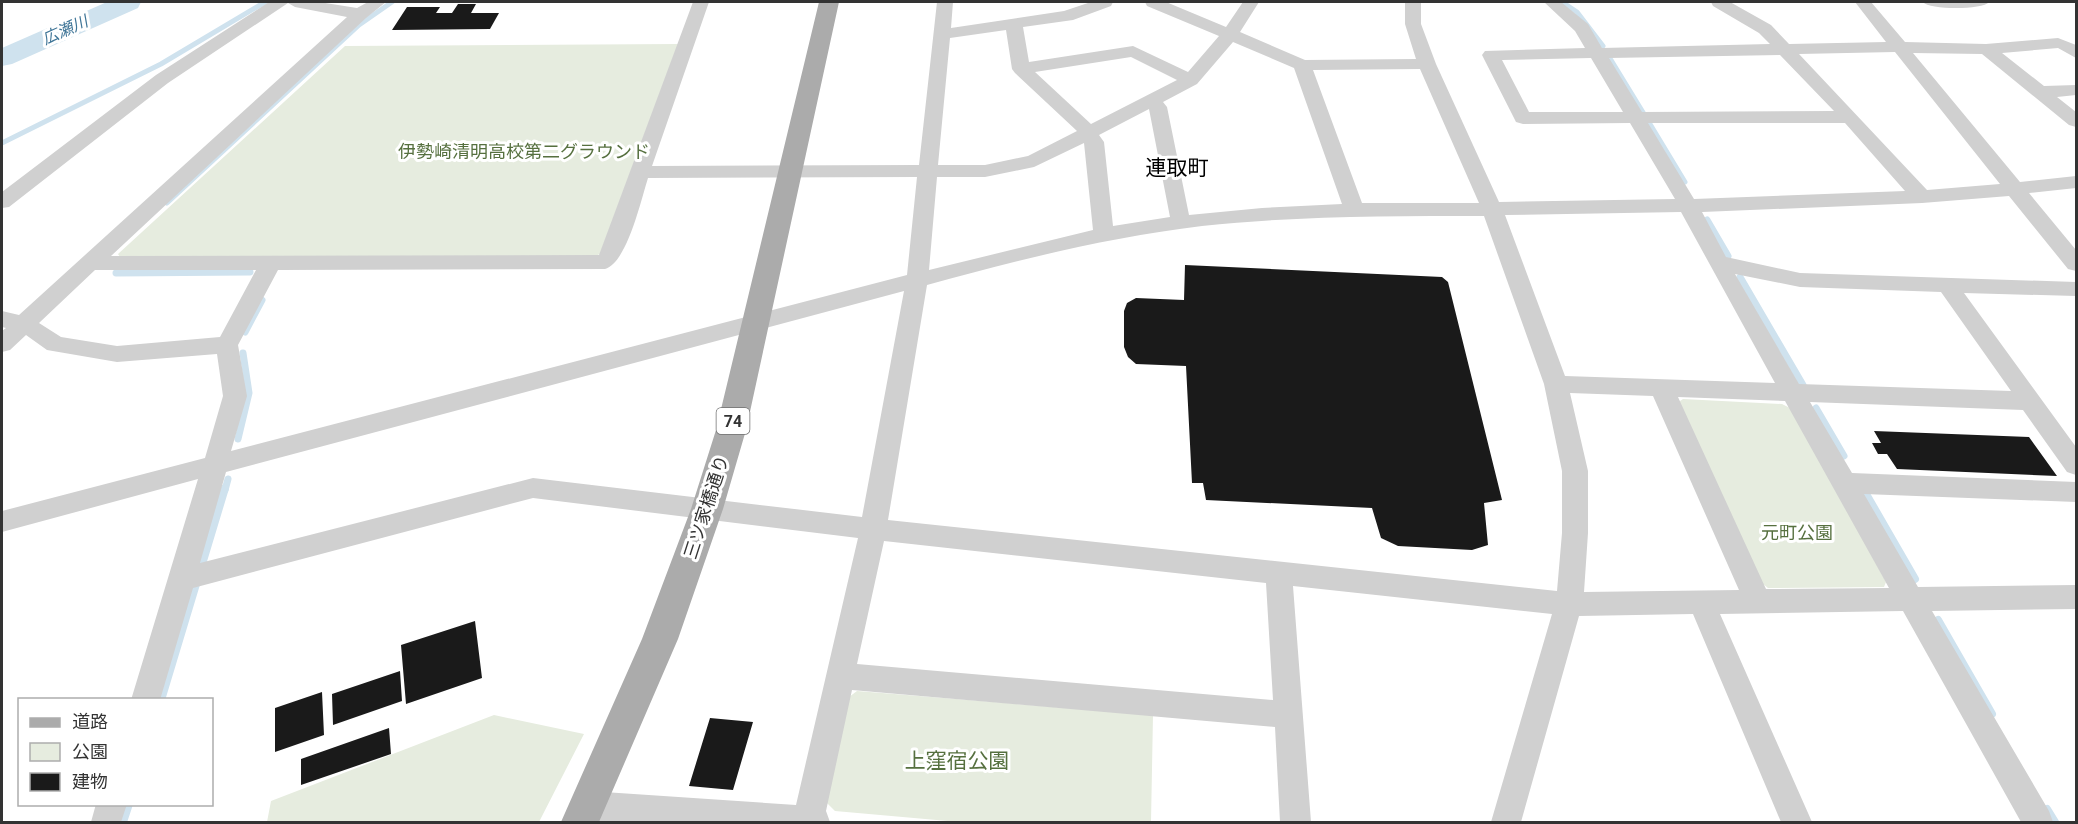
<svg xmlns="http://www.w3.org/2000/svg" width="2078" height="824" viewBox="0 0 2078 824" font-family="Roboto,'Noto Sans JP',sans-serif">
  <style>
    .green { fill: #e6ecdf }
    .lines { fill: none; stroke-linecap: round; stroke-linejoin: round }
    .stream-far2 { stroke: #cfe2ee; stroke-width: 5 }
    .stream-far1 { stroke: #cfe2ee; stroke-width: 7 }
    .stream { stroke: #cfe2ee; stroke-width: 8 }
    .river { fill: #cfe2ee; fill-rule: evenodd }
    .building { fill: #1a1a1a }
    .minor { fill: #d0d0d0; fill-rule: evenodd }
    .major { fill: #ababab; fill-rule: evenodd }
    .labels { text-anchor: middle; dominant-baseline: central; stroke-width: 6; stroke-linejoin: round; paint-order: stroke }
    .far-water-label { font-size: 16px; font-style: italic; fill: #3f7597; stroke: #fff }
    .shield { fill: #fff; stroke: #707070; stroke-width: 1.5 }
    .shield-label { font-size: 16px; font-weight: bold; fill: #333 }
    .park-label { font-size: 18px; fill: #56703f; stroke: #fff }
    .street-label { font-size: 18px; fill: #333; stroke: #fff }
    .quarter-label { font-size: 21px; fill: #000; stroke: #fff }
    .near-park-label { font-size: 21px; fill: #56703f; stroke: #fff }
  </style>
  <rect width="100%" height="100%" fill="#fff"/>
  <!-- green -->
  <path class="green" d="M 678,44 L 600,254 L 593,257 L 120,257 L 118,254 L 345,46 Z
    M 1683,399 L 1782,404 L 1792,409 L 1886,582 L 1884,587 L 1768,588 L 1762,583 L 1677,403 Z
    M 857,691 L 1153,715 L 1151,822 L 959,822 L 835,811 L 826,802 L 845,700 Z
    M 494,715 L 584,734 L 539,822 L 267,822 L 271,801 Z"/>
  <g class="lines">
    <!-- stream-far2 -->
    <path class="stream-far2" d="M 1562,2 L 1577,12 L 1603,46
      M 1611,60 L 1644,114
      M 1650,124 L 1685,182
      M 2,143 L 161,64 L 265,2
      M 167,203 L 359,25 L 392,2"/>
    <!-- stream-far1 -->
    <path class="stream-far1" d="M 1707,220 L 1728,256
      M 116,273 L 250,272
      M 1740,277 L 1803,385
      M 245,332 L 262,300
      M 1816,408 L 1844,456
      M 238,439 L 249,393 L 243,353
      M 225,490 L 228,479"/>
    <!-- stream -->
    <path class="stream" d="M 1866,494 L 1915,579
      M 1938,620 L 1992,714
      M 161,700 L 225,488
      M 2047,809 L 2055,822
      M 123,822 L 129,804"/>
    <!-- river -->
    <path class="river" d="M 107,2 L 141,2 L 138,8 L 12,64 L 2,66 L 2,48 Z"/>
  </g>
  <!-- building -->
  <path class="building" d="M 458,4 L 476,4 L 471,13 L 499,13 L 490,29 L 392,30 L 407,7 L 440,7 L 436,13 L 452,13 Z
    M 1185,265 L 1442,277 L 1448,282 L 1502,500 L 1484,503 L 1488,545 L 1472,550 L 1398,546 L 1381,538 L 1372,508 L 1206,500 L 1203,483 L 1192,483 L 1186,366 L 1136,364 L 1128,357 L 1124,347 L 1124,311 L 1127,303 L 1136,298 L 1184,300 Z
    M 1874,431 L 2029,437 L 2057,476 L 1897,469 L 1887,454 L 1878,454 L 1872,443 L 1881,443 Z
    M 475,621 L 482,678 L 406,704 L 401,645 Z
    M 400,671 L 402,701 L 333,725 L 332,694 Z
    M 322,692 L 324,735 L 275,752 L 275,708 Z
    M 710,718 L 753,722 L 733,790 L 689,786 Z
    M 389,728 L 391,754 L 301,785 L 301,759 Z"/>
  <g class="lines">
    <!-- minor -->
    <path class="minor" d="M 269,2 L 319,2 L 357,8 L 368,2 L 386,2 L 366,18 L 111,256 L 599,255 L 693,2 L 709,2 L 652,166 L 919,165 L 937,2 L 953,2 L 951,28 L 1064,11 L 1091,2 L 1113,2 L 1111,6 L 1073,20 L 1023,27 L 1029,62 L 1133,46 L 1188,72 L 1219,36 L 1147,6 L 1145,2 L 1166,2 L 1226,27 L 1243,2 L 1259,2 L 1240,32 L 1305,60 L 1416,59 L 1405,24 L 1405,2 L 1421,2 L 1421,24 L 1436,64 L 1499,202 L 1675,199 L 1630,123 L 1523,124 L 1516,122 L 1514,118 L 1482,55 L 1485,51 L 1585,48 L 1575,31 L 1544,2 L 1561,2 L 1588,24 L 1602,48 L 1770,44 L 1759,33 L 1713,6 L 1711,2 L 1730,2 L 1771,25 L 1789,44 L 1886,42 L 1855,2 L 1871,2 L 1905,42 L 1986,44 L 2058,38 L 2076,45 L 2076,58 L 2058,48 L 2002,53 L 2044,86 L 2076,85 L 2076,95 L 2057,97 L 2076,112 L 2076,127 L 2069,125 L 1982,54 L 1913,53 L 2020,182 L 2076,176 L 2076,188 L 2029,193 L 2076,250 L 2076,271 L 2068,269 L 2009,196 L 1922,203 L 1702,212 L 1726,257 L 1800,273 L 2076,282 L 2076,296 L 1964,293 L 2076,447 L 2076,475 L 2067,472 L 2023,410 L 1810,402 L 1852,473 L 2076,482 L 2076,502 L 1864,494 L 1918,587 L 2076,585 L 2076,609 L 1932,611 L 2049,811 L 2053,822 L 2021,822 L 1903,611 L 1720,614 L 1812,822 L 1781,822 L 1693,614 L 1579,616 L 1521,822 L 1491,822 L 1552,614 L 1293,586 L 1311,822 L 1280,822 L 1275,727 L 852,690 L 826,811 L 830,822 L 589,821 L 578,817 L 573,806 L 578,795 L 589,791 L 796,805 L 858,538 L 533,498 L 193,588 L 160,700 L 131,700 L 198,479 L 2,532 L 2,511 L 205,458 L 223,396 L 217,354 L 117,362 L 47,350 L 26,335 L 10,350 L 2,352 L 2,331 L 6,328 L 2,327 L 2,311 L 19,315 L 347,17 L 295,7 L 288,3 L 168,83 L 9,207 L 2,208 L 2,192 L 156,75 ZM 1006,30 L 1012,69 L 1015,73 L 1077,131 L 1028,156 L 985,165 L 938,165 L 950,38 ZM 1233,42 L 1294,68 L 1342,204 L 1262,208 L 1189,215 L 1167,107 L 1163,102 L 1197,84 ZM 1895,52 L 2000,184 L 1927,190 L 1799,54 ZM 1780,55 L 1834,111 L 1642,112 L 1609,58 ZM 1131,57 L 1177,80 L 1091,124 L 1035,72 ZM 1591,58 L 1623,112 L 1529,112 L 1502,60 ZM 1420,69 L 1479,203 L 1362,203 L 1313,70 ZM 1149,109 L 1170,217 L 1113,226 L 1104,142 L 1099,135 ZM 1648,123 L 1845,123 L 1905,191 L 1694,199 ZM 1084,143 L 1093,230 L 929,270 L 937,177 L 985,177 L 1034,167 ZM 917,177 L 907,275 L 231,451 L 247,396 L 238,345 L 278,270 L 605,269 C 627,263 641,200 648,178 ZM 1681,212 L 1775,383 L 1565,376 L 1505,215 ZM 1484,216 L 1544,384 L 1562,471 L 1562,533 L 1557,591 L 888,520 L 927,285 C 1018,260 1109,237 1202,226 C 1296,216 1390,216 1484,216 ZM 95,270 L 256,270 L 220,337 L 117,346 L 61,337 L 39,323 ZM 1735,274 L 1800,287 L 1941,292 L 2011,391 L 1799,384 ZM 904,291 L 862,517 L 533,478 L 200,563 L 226,472 ZM 1570,393 L 1653,396 L 1739,590 L 1584,592 L 1588,533 L 1588,471 ZM 1678,397 L 1785,401 L 1889,588 L 1766,589 ZM 884,541 L 1266,583 L 1273,700 L 857,664 Z
      M 1923,2 L 1989,2 C 1983,10 1929,10 1923,2 Z
      M 96,804 L 127,804 L 121,822 L 91,822 Z"/>
    <!-- major -->
    <path class="major" d="M 819,2 L 839,2 L 746,430 L 723,509 L 678,639 L 599,822 L 561,822 L 642,639 L 691,509 L 716,430 Z"/>
  </g>
  <g class="labels">
    <!-- far-water labels -->
    <g class="far-water-label">
      <text transform="translate(65 30) rotate(-24)">広瀬川</text>
    </g>
    <!-- shield labels -->
    <rect class="shield" x="716.5" y="408" width="33" height="26" rx="4.5"/>
    <g class="shield-label">
      <text x="733" y="421">74</text>
    </g>
    <!-- park labels -->
    <g class="park-label">
      <text x="524" y="151">伊勢崎清明高校第二グラウンド</text>
      <text x="1797" y="532">元町公園</text>
    </g>
    <!-- street labels -->
    <g class="street-label">
      <text transform="translate(706 507) rotate(-72)">三ツ家橋通り</text>
    </g>
    <!-- quarter labels -->
    <g class="quarter-label">
      <text x="1177" y="168">連取町</text>
    </g>
    <!-- near-park labels -->
    <g class="near-park-label">
      <text x="957" y="761">上窪宿公園</text>
    </g>
  </g>
  <!-- border -->
  <rect width="2078" height="824" fill="none" stroke="#333333" stroke-width="6"/>
  <!-- legend -->
  <rect x="18" y="698" width="195" height="108" fill="#ffffff" stroke="#adadad" stroke-width="1.5"/>
  <rect x="30" y="718" width="30" height="9" fill="#ababab" stroke="#adadad" stroke-width="1.5"/>
  <text x="72" y="728" font-size="18" fill="#333333">道路</text>
  <rect x="30" y="743" width="30" height="18" fill="#e6ecdf" stroke="#adadad" stroke-width="1.5"/>
  <text x="72" y="758" font-size="18" fill="#333333">公園</text>
  <rect x="30" y="773" width="30" height="18" fill="#1a1a1a" stroke="#adadad" stroke-width="1.5"/>
  <text x="72" y="788" font-size="18" fill="#333333">建物</text>
</svg>
